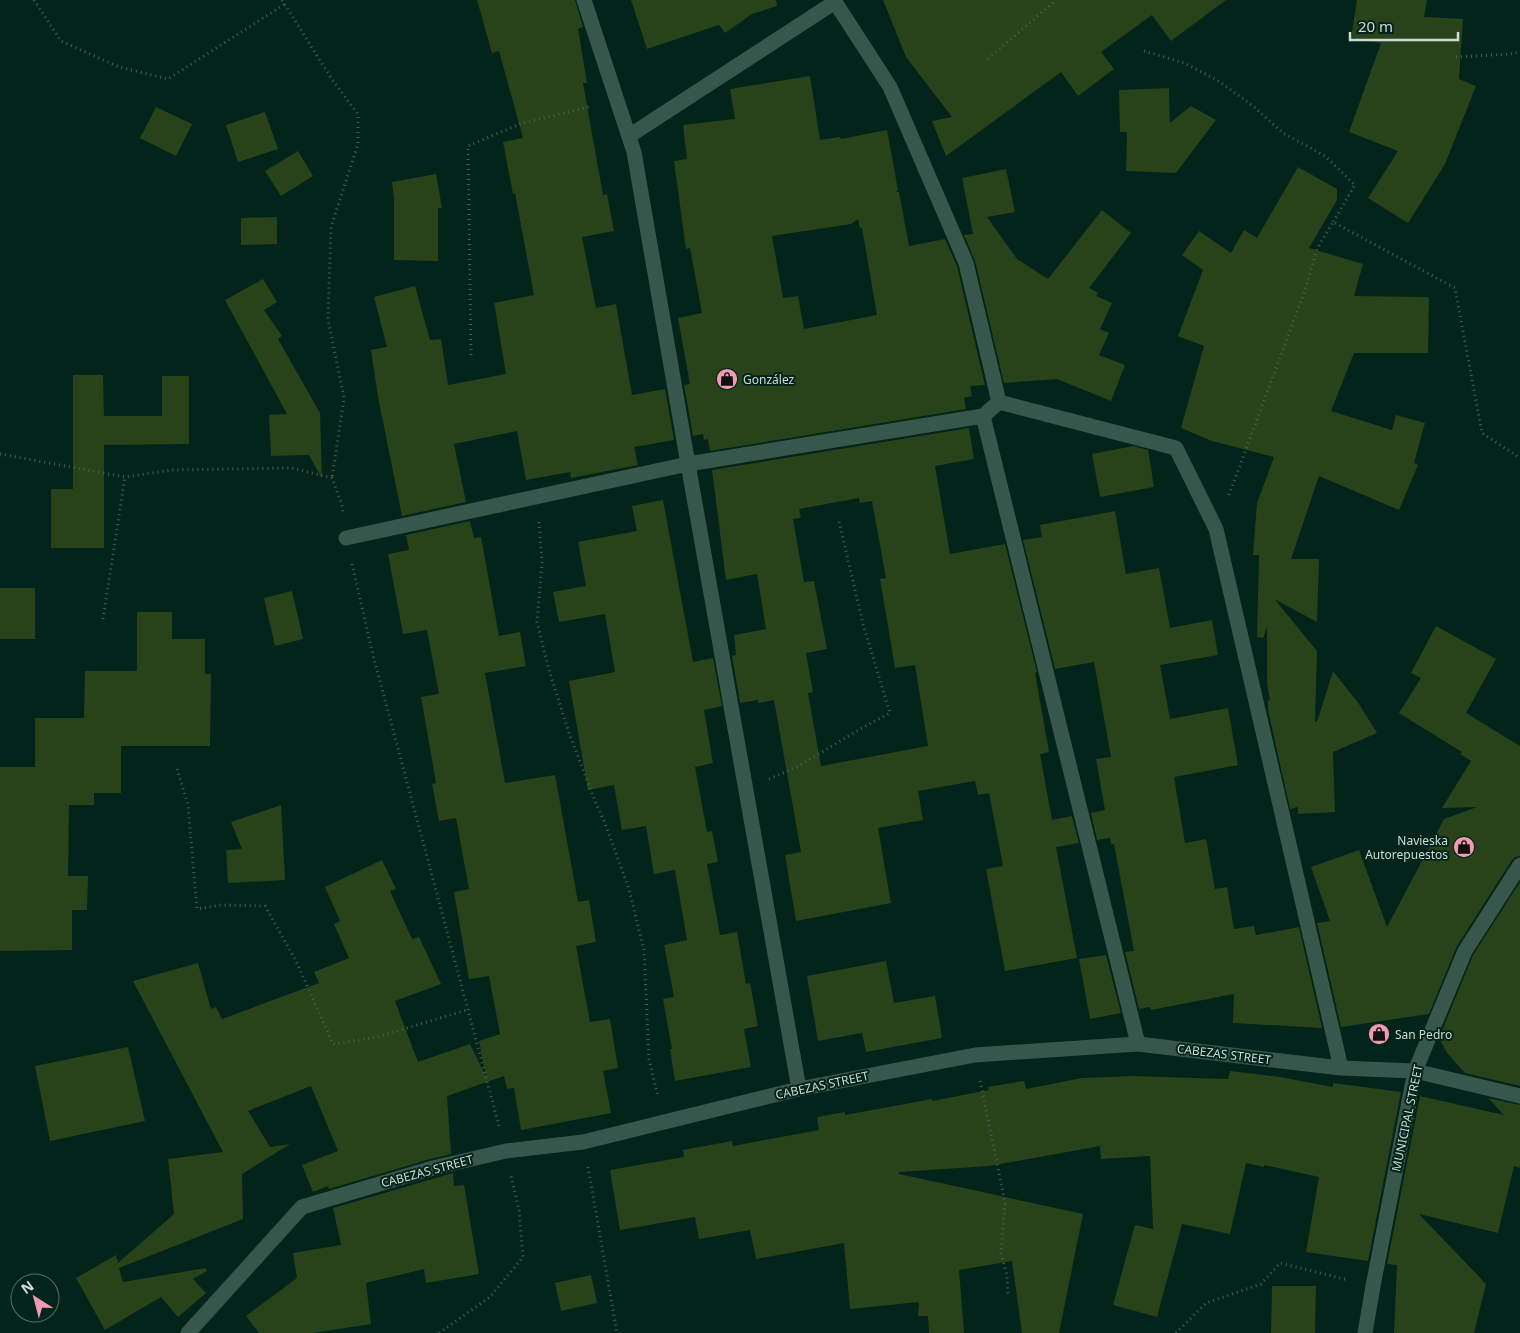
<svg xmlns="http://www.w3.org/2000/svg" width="1520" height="1333" viewBox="0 0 1520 1333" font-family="'Noto Sans',sans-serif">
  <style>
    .building { fill: #28421a; fill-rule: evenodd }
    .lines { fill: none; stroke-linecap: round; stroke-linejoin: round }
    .path { stroke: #446057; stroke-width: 3; stroke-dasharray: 1 4; stroke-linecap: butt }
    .street { stroke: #37574c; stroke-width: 15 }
    .labels { text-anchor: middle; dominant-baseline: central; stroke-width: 4; stroke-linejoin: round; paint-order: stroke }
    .poi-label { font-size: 12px; fill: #cbddd6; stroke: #03241a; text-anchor: start }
    .street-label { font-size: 12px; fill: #cbddd6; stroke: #03241a }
  </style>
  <rect width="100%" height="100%" fill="#03241a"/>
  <!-- building -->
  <path class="building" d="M 477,0 L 575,0 L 583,27 L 578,29 L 587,83 L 583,83 L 603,195 L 607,194 L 614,231 L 582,237 L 596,308 L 616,304 L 632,395 L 665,389 L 674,440 L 634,447 L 638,465 L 571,478 L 570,472 L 526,480 L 517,431 L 454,444 L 466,502 L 402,516 L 378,397 L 371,350 L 387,347 L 374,297 L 415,286 L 430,340 L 441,339 L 448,385 L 506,374 L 494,303 L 534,295 L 515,193 L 513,194 L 503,142 L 523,138 L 499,51 L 492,53 Z
    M 631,0 L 776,0 L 777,6 L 752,14 L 725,33 L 719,25 L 647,49 Z
    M 883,0 L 1226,0 L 1171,41 L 1152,15 L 1101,52 L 1114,69 L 1078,96 L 1061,72 L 946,156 L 932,121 L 952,117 L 906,57 Z
    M 1357,0 L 1427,0 L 1424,17 L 1463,19 L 1459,79 L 1476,86 L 1445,164 L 1408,223 L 1368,198 L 1398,151 L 1349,132 L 1381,43 L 1351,38 Z
    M 810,76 L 820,140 L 840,137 L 841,139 L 887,130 L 898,190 L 896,192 L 899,192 L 909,246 L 945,239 L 957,266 L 985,385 L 970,386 L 972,396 L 964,398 L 966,409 L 710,451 L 708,439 L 704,440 L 703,434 L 693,436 L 684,385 L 690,384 L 678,318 L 702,313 L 690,248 L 686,249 L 674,161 L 687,159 L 683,125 L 735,119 L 730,89 ZM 858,219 L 860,228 L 862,228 L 877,315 L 804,329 L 798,296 L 783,298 L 772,236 L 851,224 Z
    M 1169,88 L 1170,123 L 1191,106 L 1216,120 L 1176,173 L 1126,171 L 1127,132 L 1120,132 L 1119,90 Z
    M 156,107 L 192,124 L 176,156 L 140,138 Z
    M 265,112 L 278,149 L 238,162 L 226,125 Z
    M 298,151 L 313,176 L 281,196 L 265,171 Z
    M 1298,167 L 1337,189 L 1337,200 L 1309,248 L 1363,264 L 1354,296 L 1429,297 L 1428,353 L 1354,353 L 1331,411 L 1392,430 L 1396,415 L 1425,423 L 1414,463 L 1418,465 L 1399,510 L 1319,476 L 1291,559 L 1319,559 L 1317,622 L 1276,600 L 1276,601 L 1317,651 L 1315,721 L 1317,722 L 1333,671 L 1359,704 L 1377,733 L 1333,752 L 1335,812 L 1298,814 L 1298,807 L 1290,809 L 1268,710 L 1268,701 L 1270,700 L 1267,684 L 1267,627 L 1263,638 L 1257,637 L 1259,555 L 1253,555 L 1257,503 L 1274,457 L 1212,441 L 1181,428 L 1204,346 L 1178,336 L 1203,270 L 1182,255 L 1199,231 L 1231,253 L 1244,230 L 1257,238 Z
    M 1006,169 L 1015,212 L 987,217 L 1017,259 L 1048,279 L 1102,210 L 1131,233 L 1089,288 L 1098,293 L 1096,296 L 1112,303 L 1100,329 L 1109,333 L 1099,355 L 1125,365 L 1111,401 L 1057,379 L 1004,383 L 975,261 L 964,235 L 973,234 L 962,178 Z
    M 436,174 L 442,208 L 438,208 L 438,261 L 394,260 L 394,198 L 392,182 Z
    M 277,217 L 277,244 L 241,245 L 241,218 Z
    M 263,279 L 277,302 L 264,310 L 282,336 L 278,339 L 320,413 L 322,479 L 309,455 L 271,456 L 269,415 L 287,414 L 225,300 Z
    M 73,375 L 103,375 L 104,416 L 162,416 L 162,376 L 189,376 L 189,444 L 104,445 L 104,548 L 51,548 L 51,489 L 73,489 Z
    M 969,428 L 974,459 L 935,466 L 950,554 L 1005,544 L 1037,672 L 1035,673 L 1049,752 L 1040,754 L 1052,820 L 1072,816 L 1079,843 L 1056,847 L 1077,958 L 1005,971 L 986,869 L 1003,866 L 989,793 L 978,795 L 975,781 L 918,791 L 923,820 L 878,828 L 891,903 L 796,921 L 785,855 L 801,852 L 774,700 L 758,703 L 758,700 L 740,703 L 732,656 L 736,655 L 734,635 L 766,629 L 757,574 L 726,580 L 712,470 ZM 859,498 L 860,503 L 872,501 L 886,578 L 880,579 L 895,668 L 915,665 L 928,746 L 821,766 L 808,693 L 813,692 L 806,653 L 827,649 L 814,581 L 804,582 L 793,519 L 801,518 L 799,509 Z
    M 1133,446 L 1148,450 L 1154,487 L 1100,497 L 1092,454 Z
    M 663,500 L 693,662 L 713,658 L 722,706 L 704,710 L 713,763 L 695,767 L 707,832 L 712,831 L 718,862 L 707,864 L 720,935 L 737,932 L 746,984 L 750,983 L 758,1026 L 744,1029 L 751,1067 L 675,1081 L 670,1049 L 672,1049 L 663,999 L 674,997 L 664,945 L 687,940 L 675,870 L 654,874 L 646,826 L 622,830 L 614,785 L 588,790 L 569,681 L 615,672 L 605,614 L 559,622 L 553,592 L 586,586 L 578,542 L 637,531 L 632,506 Z
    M 1115,511 L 1126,574 L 1159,568 L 1170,628 L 1212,620 L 1218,655 L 1160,665 L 1170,719 L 1228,708 L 1238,765 L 1174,777 L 1185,843 L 1206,839 L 1215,889 L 1227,887 L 1234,929 L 1254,926 L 1256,935 L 1299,927 L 1322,1028 L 1233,1023 L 1234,994 L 1151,1010 L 1150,1007 L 1139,1009 L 1125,952 L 1134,951 L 1114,844 L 1111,844 L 1110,838 L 1097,840 L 1091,813 L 1105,810 L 1096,759 L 1111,757 L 1094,662 L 1055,669 L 1023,540 L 1042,537 L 1040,525 Z
    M 470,521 L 474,538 L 481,537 L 499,636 L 520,632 L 526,666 L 485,673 L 505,783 L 555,775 L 578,902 L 589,900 L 596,942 L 576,946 L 590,1022 L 610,1019 L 618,1068 L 603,1071 L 611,1113 L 521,1130 L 514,1088 L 507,1089 L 504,1076 L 447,1096 L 451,1154 L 430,1159 L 329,1189 L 328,1186 L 313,1192 L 302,1165 L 338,1151 L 311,1086 L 248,1111 L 270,1147 L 290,1144 L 242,1174 L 243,1219 L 119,1268 L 123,1282 L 206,1268 L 207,1271 L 193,1279 L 206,1293 L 178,1317 L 161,1297 L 105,1330 L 76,1278 L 116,1255 L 118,1263 L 174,1214 L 168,1159 L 223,1152 L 133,981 L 198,963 L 211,1009 L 216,1007 L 222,1019 L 319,983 L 314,972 L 349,958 L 334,924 L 340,921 L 325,887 L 382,860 L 396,889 L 390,891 L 412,939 L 419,937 L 441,984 L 395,1001 L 418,1062 L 470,1044 L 486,1077 L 479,1041 L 500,1034 L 489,976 L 469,979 L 454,892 L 469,889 L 456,818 L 439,821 L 432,784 L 436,783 L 421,697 L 439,694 L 427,630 L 403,634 L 388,554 L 409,550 L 406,535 Z
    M 0,588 L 35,588 L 35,639 L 0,639 Z
    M 292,591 L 303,639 L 275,646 L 264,598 Z
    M 137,612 L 172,612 L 172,639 L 205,639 L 205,674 L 211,674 L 210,746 L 121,746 L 121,793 L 94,793 L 94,805 L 69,805 L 68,876 L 88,876 L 87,910 L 72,910 L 72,950 L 0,951 L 0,767 L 35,767 L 35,718 L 84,718 L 85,671 L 137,671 Z
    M 1436,626 L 1496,659 L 1466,713 L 1520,746 L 1520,856 L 1515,857 L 1512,860 L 1457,946 L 1429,1014 L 1341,1027 L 1317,923 L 1330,921 L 1311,867 L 1359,850 L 1387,927 L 1444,819 L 1477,807 L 1442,808 L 1471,761 L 1460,754 L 1462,752 L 1399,713 L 1421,678 L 1411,673 Z
    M 281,805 L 285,880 L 228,883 L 226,850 L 242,849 L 231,822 Z
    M 1520,882 L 1520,1086 L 1465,1073 L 1447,1053 L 1439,1038 L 1473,955 Z
    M 1106,955 L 1121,1013 L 1090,1019 L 1079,959 Z
    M 886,961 L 894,1003 L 935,996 L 942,1038 L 866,1052 L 862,1033 L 818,1041 L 807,976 Z
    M 128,1047 L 145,1121 L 50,1141 L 35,1066 Z
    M 1230,1071 L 1280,1077 L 1333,1087 L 1333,1083 L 1401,1092 L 1368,1261 L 1306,1252 L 1319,1177 L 1264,1165 L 1264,1167 L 1246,1163 L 1230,1234 L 1182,1224 L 1157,1317 L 1113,1305 L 1135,1225 L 1153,1229 L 1150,1156 L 1101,1159 L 1100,1146 L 989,1166 L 899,1172 L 899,1174 L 1083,1214 L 1059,1333 L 1022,1333 L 1012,1261 L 959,1270 L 964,1333 L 929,1333 L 928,1316 L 918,1316 L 919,1302 L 850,1309 L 844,1243 L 756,1259 L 750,1230 L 699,1239 L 695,1217 L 620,1230 L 610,1170 L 684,1157 L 683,1150 L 732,1141 L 733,1146 L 819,1130 L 817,1117 L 845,1112 L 845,1115 L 932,1099 L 932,1101 L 989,1090 L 988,1087 L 1024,1081 L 1026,1089 L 1082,1078 L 1134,1076 L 1228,1079 Z
    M 1420,1096 L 1504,1115 L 1488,1098 L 1520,1105 L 1520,1168 L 1514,1166 L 1498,1233 L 1419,1214 L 1486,1284 L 1474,1333 L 1394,1333 L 1397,1265 L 1387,1264 Z
    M 453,1173 L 454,1186 L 464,1185 L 479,1274 L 426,1283 L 424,1269 L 366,1283 L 371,1324 L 312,1333 L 259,1333 L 246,1316 L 297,1278 L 293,1253 L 341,1245 L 333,1208 Z
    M 591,1275 L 597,1303 L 561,1311 L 555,1283 Z
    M 1272,1286 L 1316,1286 L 1315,1333 L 1271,1333 Z"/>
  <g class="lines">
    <!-- path -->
    <path class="path" d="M 34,0 L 61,41 L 119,67 L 168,79 L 285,4
      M 282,0 L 333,81 L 358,114 L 358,144 L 331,227 L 328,319 L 344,398 L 332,478
      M 1144,51 L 1184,63 L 1217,80 L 1253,106 L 1283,133 L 1325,156 L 1355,185 L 1333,222
      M 1456,57 L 1510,54 L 1520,52
      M 988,59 L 1056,0
      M 471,355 L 468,146 L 520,124 L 592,106
      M 0,454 L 125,477 L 172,470 L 292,468 L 332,478 L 342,505 L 343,513
      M 1229,495 L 1304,293 L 1317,249 L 1333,222 L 1455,288 L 1482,433 L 1520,458
      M 539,522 L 542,562 L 537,622 L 549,670 L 569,733 L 595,801 L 604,821 L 629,889 L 644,950 L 649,1059 L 658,1097
      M 352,564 L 373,655 L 499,1126
      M 103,619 L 125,477
      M 177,769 L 188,805 L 197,909 L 221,905 L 265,906 L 296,961 L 333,1044 L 377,1037 L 467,1010
      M 769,779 L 797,767 L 862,728 L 890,713 L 863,624 L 839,521
      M 980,1081 L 1005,1202 L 1001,1254 L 1007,1275 L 1008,1295
      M 588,1167 L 617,1333
      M 439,1333 L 490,1297 L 523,1257 L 519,1210 L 511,1176
      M 1176,1333 L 1206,1303 L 1261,1284 L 1280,1263 L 1348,1280"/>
    <!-- street -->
    <path class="street" d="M 584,0 L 634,152 L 688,464 L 799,1089
      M 629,136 L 835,2 L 890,87 L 966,263 L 999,402 L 983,416 L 1138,1044
      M 999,402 L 1176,448 L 1216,529 L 1341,1068
      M 346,538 L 688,464 L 983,416
      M 188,1333 L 302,1207 L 433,1168 L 506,1151 L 583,1142 L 799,1089 L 975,1055 L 1138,1044 L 1341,1068 L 1415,1071 L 1520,1096
      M 1365,1333 L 1373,1286 L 1415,1071 L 1465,951 L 1520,865"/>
  </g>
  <!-- icons -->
  <defs>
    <g id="shop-disc" transform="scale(1.125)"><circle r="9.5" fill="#f19ab3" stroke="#03241a"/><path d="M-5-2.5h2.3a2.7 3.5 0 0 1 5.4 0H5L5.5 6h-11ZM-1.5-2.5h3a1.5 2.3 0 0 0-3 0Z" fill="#111"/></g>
  </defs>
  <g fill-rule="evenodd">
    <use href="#shop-disc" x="727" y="379"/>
    <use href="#shop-disc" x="1464" y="847"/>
    <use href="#shop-disc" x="1379" y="1034"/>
  </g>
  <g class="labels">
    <!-- poi labels -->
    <g class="poi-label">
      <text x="743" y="379">González</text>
      <text x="1448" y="840" text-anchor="end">Navieska<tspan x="1448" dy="14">Autorepuestos</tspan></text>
      <text x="1395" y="1034">San Pedro</text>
    </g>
    <!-- street labels -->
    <g class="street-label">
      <text transform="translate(1224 1054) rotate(7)">CABEZAS STREET</text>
      <text transform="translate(822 1085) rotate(-12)">CABEZAS STREET</text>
      <text transform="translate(1407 1118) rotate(-78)">MUNICIPAL STREET</text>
      <text transform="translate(427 1171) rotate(-15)">CABEZAS STREET</text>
    </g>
  </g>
  <!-- north arrow -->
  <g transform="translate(35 1298) rotate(324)"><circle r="24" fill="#03241a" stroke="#536e65"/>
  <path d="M0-4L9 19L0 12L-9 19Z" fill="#f19ab3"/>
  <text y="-8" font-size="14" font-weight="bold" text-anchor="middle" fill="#cbddd6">N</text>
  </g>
  <!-- scale -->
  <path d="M1350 32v8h108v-8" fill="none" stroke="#cbddd6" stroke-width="2.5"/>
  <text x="1358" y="32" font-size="15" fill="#cbddd6" stroke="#03241a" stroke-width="4" paint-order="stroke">20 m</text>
</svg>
